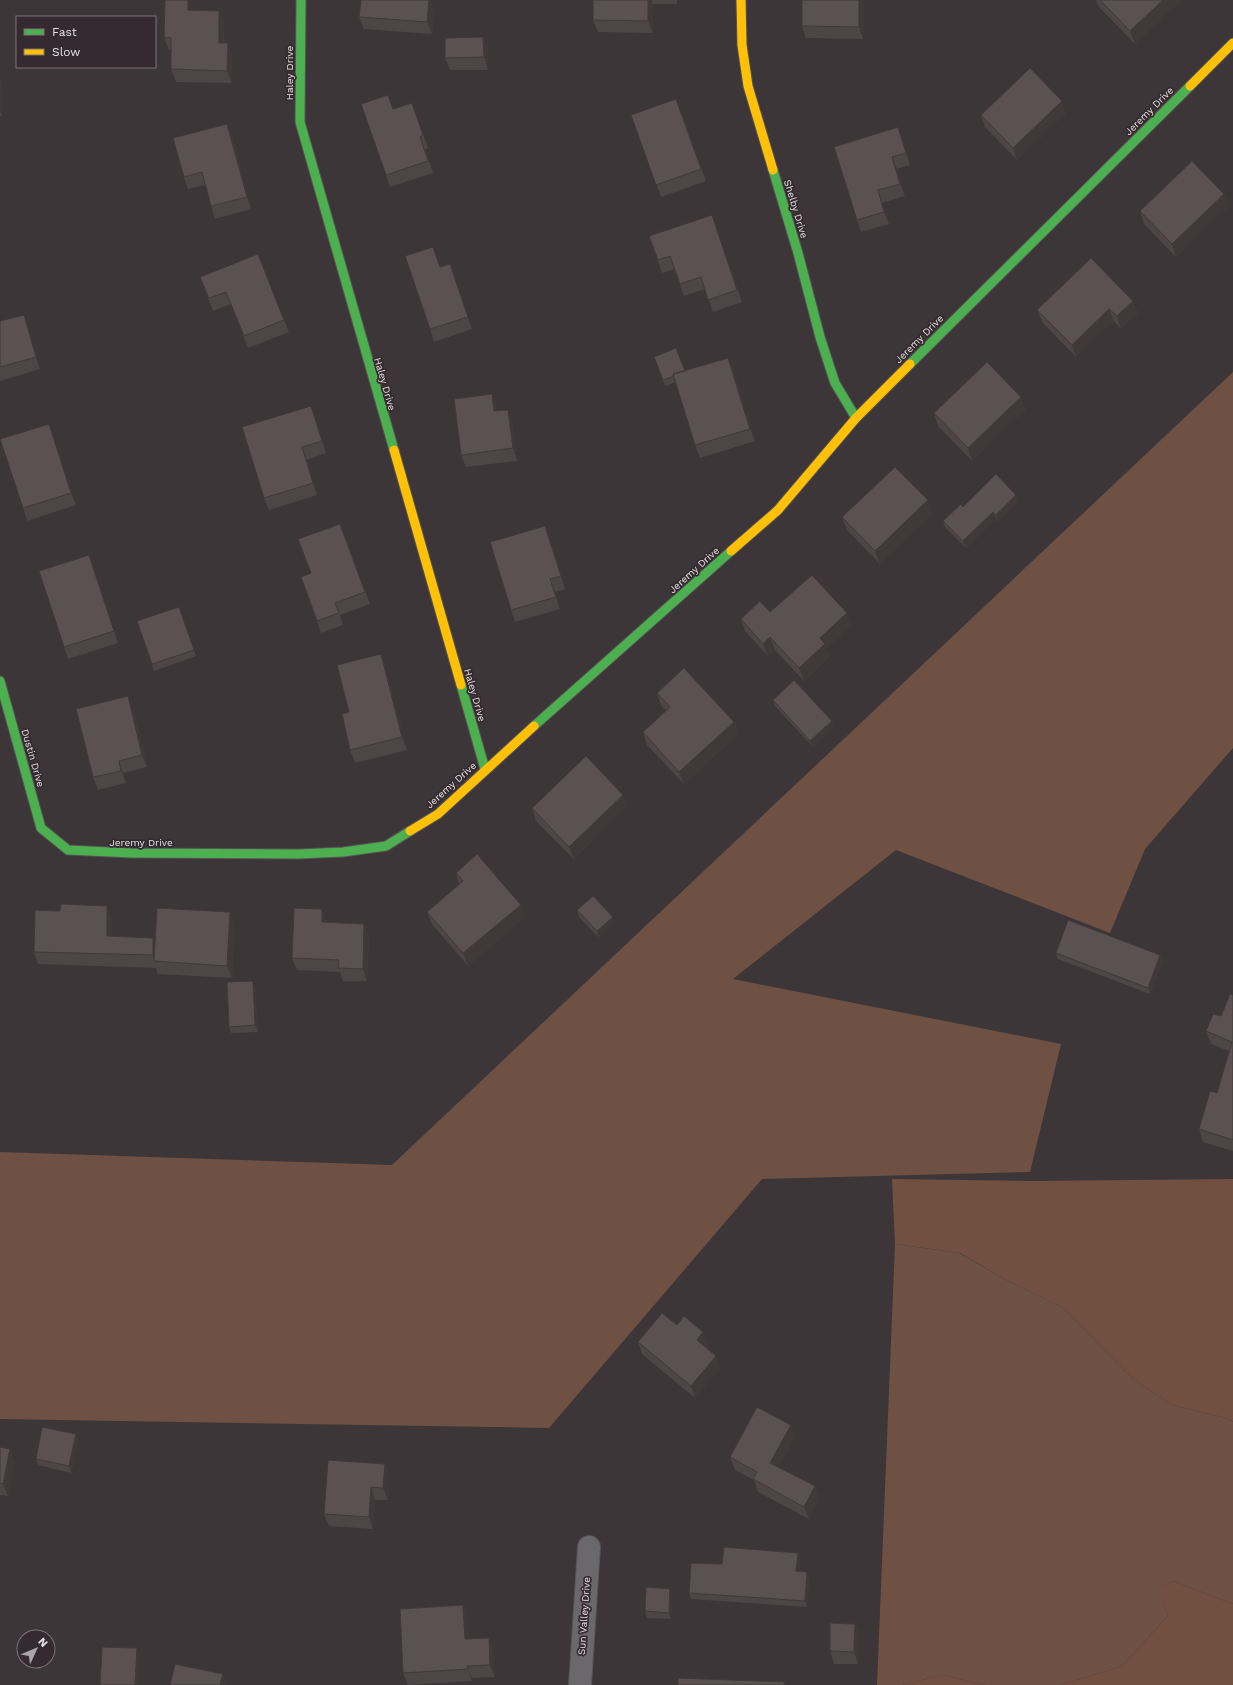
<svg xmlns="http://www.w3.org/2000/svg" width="1233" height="1685" viewBox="0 0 1233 1685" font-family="'Work Sans',sans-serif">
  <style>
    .green { fill: #6f5144 }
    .forest { fill: #714f41 }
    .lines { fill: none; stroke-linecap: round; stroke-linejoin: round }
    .street-casing { stroke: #575254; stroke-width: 24 }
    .fast-casing { stroke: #575254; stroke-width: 11 }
    .slow-casing { stroke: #575254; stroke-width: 11 }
    .street { stroke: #6a686a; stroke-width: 22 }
    .fast { stroke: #4caf50; stroke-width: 9 }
    .slow { stroke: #ffc107; stroke-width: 9 }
    .wall { fill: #4e4547 }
    .shaded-wall { fill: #403839 }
    .building { fill: #5b5052; stroke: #403839 }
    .labels { text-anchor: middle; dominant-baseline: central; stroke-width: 3.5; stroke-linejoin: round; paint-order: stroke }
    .street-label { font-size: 10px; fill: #e8e1e4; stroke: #342a2f }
  </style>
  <rect width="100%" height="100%" fill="#3c3639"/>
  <!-- green -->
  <path class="green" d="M 1233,372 L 1233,748 L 1145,849 L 1110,933 L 896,850 L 733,979 L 1061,1044 L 1030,1172 L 762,1179 L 549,1428 L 0,1419 L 0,1152 L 392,1165 Z
    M 895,1244 L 959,1253 L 1004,1279 L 1062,1307 L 1133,1379 L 1172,1405 L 1226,1418 L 1233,1422 L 1233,1604 L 1173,1581 L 1159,1588 L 1168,1616 L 1122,1666 L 1061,1685 L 985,1685 L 942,1675 L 902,1685 L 877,1685 Z"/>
  <!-- forest -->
  <path class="forest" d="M 892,1179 L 1029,1181 L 1233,1179 L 1233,1422 L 1226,1418 L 1172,1405 L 1133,1379 L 1062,1307 L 1004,1279 L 960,1253 L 895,1244 Z
    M 1173,1581 L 1233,1604 L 1233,1685 L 1061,1685 L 1122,1666 L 1168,1616 L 1158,1588 Z
    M 942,1675 L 985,1685 L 902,1685 Z"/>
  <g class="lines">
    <!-- street casing -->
    <g class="street-casing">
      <path id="street" d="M 580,1685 L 589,1547"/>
    </g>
    <!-- fast casing -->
    <g class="fast-casing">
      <path id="fast" d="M 301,0 L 300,122 L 394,450
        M 773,170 L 798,253 L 820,337 L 835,383 L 856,418
        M 910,364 L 1190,86
        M 0,681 L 41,828 L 68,850 L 131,853 L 299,854 L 343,852 L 386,846 L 410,831
        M 461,685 L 485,769
        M 534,726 L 731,551"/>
    </g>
    <!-- slow casing -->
    <g class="slow-casing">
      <path id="slow" d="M 741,0 L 742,45 L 748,86 L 773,170
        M 1190,86 L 1233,43
        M 394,450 L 461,685
        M 731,551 L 778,510 L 856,418 L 910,364
        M 410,831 L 438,814 L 534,726"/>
    </g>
    <!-- street -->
    <use href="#street" class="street"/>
    <!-- fast -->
    <use href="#fast" class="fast"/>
    <!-- slow -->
    <use href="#slow" class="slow"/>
  </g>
  <!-- wall -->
  <path class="wall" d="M 593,0 L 677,0 L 677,4 L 653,4 L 653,33 L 598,32 L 593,20 Z
    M 864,0 L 863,39 L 806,38 L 802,26 Z
    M 1096,0 L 1181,0 L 1135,44 L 1098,6 Z
    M 434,8 L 432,34 L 364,29 L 359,17 Z
    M 192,10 L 219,11 L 224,23 L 224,43 L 232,56 L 232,83 L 176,82 L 171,69 L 171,50 L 169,50 L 164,37 Z
    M 483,37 L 488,49 L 488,70 L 450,70 L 445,58 Z
    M 0,81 L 3,87 L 2,116 L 0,116 Z
    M 676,99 L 706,181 L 661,197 L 631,115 Z
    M 412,103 L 428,148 L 425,149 L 433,173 L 390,187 L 386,175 L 393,109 Z
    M 1066,113 L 1017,160 L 985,127 L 981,115 Z
    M 227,124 L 232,136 L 251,209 L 215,219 L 211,206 L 205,185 L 188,189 L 184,177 Z
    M 903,140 L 910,165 L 897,169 L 905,196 L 882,203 L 889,224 L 861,232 L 857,220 L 834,147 Z
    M 1224,194 L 1229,206 L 1176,257 L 1144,224 L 1140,211 Z
    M 716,228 L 742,302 L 713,312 L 705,289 L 684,296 L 674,269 L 662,273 L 649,236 Z
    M 450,264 L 472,329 L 434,342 L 430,329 L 441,267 Z
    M 200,277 L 284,320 L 289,332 L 248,348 L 231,304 L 213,311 Z
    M 1133,301 L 1138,313 L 1121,329 L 1114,321 L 1076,357 L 1042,322 L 1037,310 Z
    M 0,321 L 28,327 L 40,369 L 0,381 Z
    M 654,357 L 685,371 L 728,358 L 733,370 L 755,441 L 700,458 L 695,445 L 676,382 L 665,386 Z
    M 492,394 L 497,407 L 497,411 L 512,422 L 517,461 L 466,467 L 461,455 Z
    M 1026,409 L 972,461 L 938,426 L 934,413 Z
    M 315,418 L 326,453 L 306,460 L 317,495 L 269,510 L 264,498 Z
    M 49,424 L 76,505 L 27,521 L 23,508 Z
    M 1016,495 L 1018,501 L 998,521 L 996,518 L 966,548 L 945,527 L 943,521 L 963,507 Z
    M 928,500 L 932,513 L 880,564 L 847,530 L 842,517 Z
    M 340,524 L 370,604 L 340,615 L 343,625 L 321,633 L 301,577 L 311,574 Z
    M 545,526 L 550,538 L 565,589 L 555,592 L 560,609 L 515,622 L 511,610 Z
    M 93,567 L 118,643 L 68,659 L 64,647 Z
    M 179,607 L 196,656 L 154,671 L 137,621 Z
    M 770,612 L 852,625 L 826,649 L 829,656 L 804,681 L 775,650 L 768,656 L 745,631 L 741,619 Z
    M 381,654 L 385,666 L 407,750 L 355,763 L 350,750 L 349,712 Z
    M 657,693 L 734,722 L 738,734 L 684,784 L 647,745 L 643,732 L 666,711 L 661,705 Z
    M 773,700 L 832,721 L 834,728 L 813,747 L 775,706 Z
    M 133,709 L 147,767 L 123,773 L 126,783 L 98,790 L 93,777 Z
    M 623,795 L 627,807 L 574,859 L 536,821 L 532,808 Z
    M 456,873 L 525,917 L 468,966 L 432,924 L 427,912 L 459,884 Z
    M 322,909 L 327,922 L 369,936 L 367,981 L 343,981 L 340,972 L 297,970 L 292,958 Z
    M 577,910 L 615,923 L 599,938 L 579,917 Z
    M 230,912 L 234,925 L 232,978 L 158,974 L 156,968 L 38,964 L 34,952 L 112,918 L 111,936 L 153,938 L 155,942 Z
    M 1056,953 L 1160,955 L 1163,961 L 1150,994 L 1058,959 Z
    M 255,988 L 258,1032 L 231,1033 L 229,1027 Z
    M 1233,995 L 1233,1151 L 1203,1142 L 1199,1129 L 1217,1093 L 1229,1051 L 1211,1044 L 1206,1031 L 1221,1016 Z
    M 677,1325 L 703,1332 L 708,1345 L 706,1347 L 716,1356 L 720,1368 L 695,1398 L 642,1354 L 638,1342 Z
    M 795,1437 L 779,1467 L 815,1486 L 820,1499 L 809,1519 L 758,1492 L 754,1480 L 735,1470 L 730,1457 Z
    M 78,1440 L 71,1473 L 38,1465 L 36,1459 Z
    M 0,1447 L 15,1462 L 8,1496 L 0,1495 Z
    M 385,1464 L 389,1476 L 388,1500 L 375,1500 L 373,1529 L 329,1526 L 324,1514 Z
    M 798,1553 L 800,1560 L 799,1571 L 809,1578 L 807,1607 L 691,1599 L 689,1593 L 722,1564 Z
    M 672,1595 L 671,1619 L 647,1618 L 645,1611 Z
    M 463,1605 L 468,1618 L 469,1639 L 489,1638 L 493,1651 L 495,1677 L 472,1678 L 472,1681 L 408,1685 L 403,1673 Z
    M 855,1624 L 859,1636 L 858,1664 L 834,1664 L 830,1651 Z"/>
  <!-- shaded-wall -->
  <path class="shaded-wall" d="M 188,0 L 189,0 L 193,11 L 188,10 Z
    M 429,0 L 431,0 L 434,8 L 432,34 L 427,22 Z
    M 648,0 L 652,0 L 653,4 L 653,33 L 648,21 Z
    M 859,0 L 864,0 L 863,39 L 859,27 Z
    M 1163,0 L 1181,0 L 1135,44 L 1130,31 Z
    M 219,11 L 224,23 L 223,56 L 219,43 Z
    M 483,37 L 488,49 L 488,70 L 484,57 Z
    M 228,43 L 232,56 L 232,83 L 227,71 Z
    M 1,81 L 3,87 L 2,116 L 0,110 Z
    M 1062,101 L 1066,113 L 1017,160 L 1013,148 Z
    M 227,124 L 232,136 L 251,209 L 247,197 Z
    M 898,127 L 903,140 L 910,165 L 906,153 Z
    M 892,157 L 897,169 L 905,196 L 900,184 Z
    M 878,190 L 882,203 L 889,224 L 884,212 Z
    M 1224,194 L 1229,206 L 1176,257 L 1172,244 Z
    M 450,264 L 455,276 L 472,329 L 468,317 Z
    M 1133,301 L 1138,313 L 1121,329 L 1117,316 Z
    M 1109,309 L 1114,321 L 1076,357 L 1072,345 Z
    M 24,315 L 28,327 L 40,369 L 36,357 Z
    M 728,358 L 733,370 L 755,441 L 750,429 Z
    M 492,394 L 497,407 L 499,423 L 494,411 Z
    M 1021,397 L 1026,409 L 972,461 L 968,448 Z
    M 508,410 L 512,422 L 517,461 L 513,448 Z
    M 49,424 L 54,436 L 76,505 L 71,493 Z
    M 1016,495 L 1018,501 L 998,521 L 996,515 Z
    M 928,500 L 932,513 L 880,564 L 875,551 Z
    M 993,512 L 996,518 L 966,548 L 963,541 Z
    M 545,526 L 550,538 L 565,589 L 561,576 Z
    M 550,579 L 555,592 L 560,609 Z
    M 847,613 L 852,625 L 826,649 L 829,656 L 804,681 L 799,668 L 820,638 Z
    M 770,637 L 775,650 L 768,656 L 763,644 Z
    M 381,654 L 385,666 L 407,750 L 402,737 Z
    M 128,696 L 133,709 L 147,767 L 142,755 Z
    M 832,721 L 834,728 L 813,747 L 810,741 Z
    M 734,722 L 738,734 L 684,784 L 679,772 Z
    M 119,761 L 123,773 L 126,783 L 121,771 Z
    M 623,795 L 627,807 L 574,859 L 569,847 Z
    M 521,905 L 525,917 L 468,966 L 463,953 Z
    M 107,906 L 112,918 L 111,948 L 107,936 Z
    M 322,909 L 327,922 L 326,935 L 322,922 Z
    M 230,912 L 234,925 L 232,978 L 227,966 Z
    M 613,917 L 615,923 L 599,938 L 597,931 Z
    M 364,924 L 369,936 L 367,981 L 363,969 Z
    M 153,938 L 158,950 L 155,961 L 153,955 Z
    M 1160,955 L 1163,961 L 1150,994 L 1148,988 Z
    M 253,981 L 255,988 L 258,1032 L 255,1025 Z
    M 703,1332 L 708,1345 L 702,1352 L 697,1340 Z
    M 716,1356 L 720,1368 L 695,1398 L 691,1386 Z
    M 791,1425 L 795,1437 L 775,1475 L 770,1463 Z
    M 76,1434 L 78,1440 L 71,1473 L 69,1466 Z
    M 10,1449 L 15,1462 L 8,1496 L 3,1484 Z
    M 385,1464 L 389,1476 L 388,1500 L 383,1488 Z
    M 815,1486 L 820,1499 L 809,1519 L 804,1507 Z
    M 371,1487 L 375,1500 L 373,1529 L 369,1517 Z
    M 798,1553 L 800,1560 L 798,1577 L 796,1571 Z
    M 807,1572 L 809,1578 L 807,1607 L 805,1601 Z
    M 670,1589 L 672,1595 L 671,1619 L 669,1613 Z
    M 463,1605 L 468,1618 L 470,1652 L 465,1639 Z
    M 855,1624 L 859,1636 L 858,1664 L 854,1652 Z
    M 489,1638 L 493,1651 L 495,1677 L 490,1665 Z
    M 137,1648 L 139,1655 L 138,1685 L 135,1685 Z
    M 467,1666 L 472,1678 L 472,1681 Z
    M 223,1674 L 227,1685 L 220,1685 Z"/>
  <!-- building -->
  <path class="building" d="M 165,0 L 188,0 L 188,10 L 219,11 L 219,43 L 228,43 L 227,71 L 171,69 L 171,38 L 164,37 Z
    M 361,0 L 429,0 L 427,22 L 359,17 Z
    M 593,0 L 648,0 L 648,21 L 593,20 Z
    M 802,0 L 859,0 L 859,27 L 802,26 Z
    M 1100,0 L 1163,0 L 1130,31 Z
    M 483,37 L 484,57 L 445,58 L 445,38 Z
    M 1030,68 L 1062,101 L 1013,148 L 981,115 Z
    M 0,81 L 1,81 L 0,103 Z
    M 388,95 L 393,109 L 412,103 L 423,135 L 420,137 L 428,161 L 386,175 L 361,104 Z
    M 676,99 L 701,169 L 656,185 L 631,115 Z
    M 227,124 L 247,197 L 211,206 L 202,172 L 184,177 L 173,138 Z
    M 898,127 L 906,153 L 892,157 L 900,184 L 878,190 L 884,212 L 857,220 L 834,147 Z
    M 1192,161 L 1224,194 L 1172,244 L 1140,211 Z
    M 712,215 L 737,290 L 708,300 L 701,277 L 680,284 L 670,256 L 658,260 L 649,236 Z
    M 433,247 L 440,267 L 450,264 L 468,317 L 430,329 L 405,256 Z
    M 258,254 L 284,320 L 244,336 L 226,292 L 209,298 L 200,277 Z
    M 1091,258 L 1133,301 L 1117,316 L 1109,309 L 1072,345 L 1037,310 Z
    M 24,315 L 36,357 L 0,367 L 0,321 Z
    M 676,348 L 685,371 L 673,374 L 674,376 L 663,380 L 654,357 Z
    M 728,358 L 750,429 L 695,445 L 673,374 Z
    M 987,362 L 1021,397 L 968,448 L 934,413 Z
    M 492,394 L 494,411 L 508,410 L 513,448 L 461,455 L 454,399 Z
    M 311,406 L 322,441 L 302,447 L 313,483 L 264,498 L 242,427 Z
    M 49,424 L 71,493 L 23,508 L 0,439 Z
    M 895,467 L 928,500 L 875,551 L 842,517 Z
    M 996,474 L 1016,495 L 996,515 L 993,512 L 963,541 L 943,521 L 961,504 L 963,507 Z
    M 340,524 L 365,592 L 335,603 L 339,613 L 317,621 L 301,577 L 311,573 L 298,539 Z
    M 545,526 L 561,576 L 550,579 L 556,597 L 511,610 L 490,542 Z
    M 89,555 L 114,631 L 64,647 L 39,571 Z
    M 812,575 L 847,613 L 820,638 L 825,644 L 799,668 L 770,637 L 763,644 L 741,619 L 760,601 L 770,612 Z
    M 179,607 L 194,650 L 152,664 L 137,621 Z
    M 381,654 L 402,737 L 350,750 L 342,714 L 349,712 L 337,665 Z
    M 684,668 L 734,722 L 679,772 L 643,732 L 670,707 L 657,693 Z
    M 794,680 L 832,721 L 810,741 L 773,700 Z
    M 128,696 L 142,755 L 119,761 L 121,771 L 93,777 L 76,709 Z
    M 586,756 L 623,795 L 569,847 L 532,808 Z
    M 477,854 L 521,905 L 463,953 L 427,912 L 463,881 L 456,873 Z
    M 593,896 L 613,917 L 597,931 L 577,910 Z
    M 61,904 L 107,906 L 107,936 L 153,938 L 153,955 L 34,952 L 35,910 L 60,911 Z
    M 157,908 L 230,912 L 227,966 L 154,961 Z
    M 294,908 L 322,909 L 322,922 L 364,924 L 363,969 L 338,968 L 339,960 L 292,958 Z
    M 1068,920 L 1160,955 L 1148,988 L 1056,953 Z
    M 253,981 L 255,1025 L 229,1027 L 227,982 Z
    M 1230,994 L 1233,995 L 1233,1140 L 1199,1129 L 1210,1091 L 1217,1093 L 1232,1042 L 1206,1031 L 1213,1014 L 1221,1016 Z
    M 662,1313 L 677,1325 L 684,1316 L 703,1332 L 697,1340 L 716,1356 L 691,1386 L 638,1342 Z
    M 757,1407 L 791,1425 L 770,1463 L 815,1486 L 804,1507 L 753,1479 L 757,1472 L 730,1457 Z
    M 42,1427 L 76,1434 L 69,1466 L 36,1459 Z
    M 0,1447 L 10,1449 L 3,1484 L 0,1483 Z
    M 328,1460 L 385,1464 L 383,1488 L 371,1487 L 369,1517 L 324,1514 Z
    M 724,1547 L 798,1553 L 796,1571 L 807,1572 L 805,1601 L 689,1593 L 691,1563 L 722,1564 Z
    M 646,1587 L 670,1589 L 669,1613 L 645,1611 Z
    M 463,1605 L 465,1639 L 489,1638 L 490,1665 L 467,1666 L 468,1669 L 403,1673 L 400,1609 Z
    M 830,1623 L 855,1624 L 854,1652 L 830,1651 Z
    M 102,1647 L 137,1648 L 135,1685 L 100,1685 Z
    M 175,1664 L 223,1674 L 220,1685 L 170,1685 Z
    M 678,1678 L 785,1682 L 784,1685 L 678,1685 Z"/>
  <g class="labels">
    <!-- street labels -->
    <g class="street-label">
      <text transform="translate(289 73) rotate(-90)">Haley Drive</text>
      <text transform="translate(1149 111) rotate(-45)">Jeremy Drive</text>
      <text transform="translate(796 209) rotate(73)">Shelby Drive</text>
      <text transform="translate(919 339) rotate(-45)">Jeremy Drive</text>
      <text transform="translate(385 384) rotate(74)">Haley Drive</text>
      <text transform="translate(694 570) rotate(-42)">Jeremy Drive</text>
      <text transform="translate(475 695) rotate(74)">Haley Drive</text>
      <text transform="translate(33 758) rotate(74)">Dustin Drive</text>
      <text transform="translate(451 785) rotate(-42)">Jeremy Drive</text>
      <text x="141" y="842">Jeremy Drive</text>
      <text transform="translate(584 1616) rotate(-86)">Sun Valley Drive</text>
    </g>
  </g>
  <!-- legend -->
  <rect x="16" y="16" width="140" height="52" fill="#342a2f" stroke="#7c7377"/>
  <rect x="24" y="29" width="20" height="6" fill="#4caf50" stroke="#7c7377"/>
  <text x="52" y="36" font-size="12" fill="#e8e1e4">Fast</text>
  <rect x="24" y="49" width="20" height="6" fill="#ffc107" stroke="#7c7377"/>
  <text x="52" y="56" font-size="12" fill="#e8e1e4">Slow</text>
  <!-- north arrow -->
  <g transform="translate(36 1649) rotate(46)"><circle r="19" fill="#342a2f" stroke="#7c7377"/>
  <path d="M0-3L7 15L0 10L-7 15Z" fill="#aca5a8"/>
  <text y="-6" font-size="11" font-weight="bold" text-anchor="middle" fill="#e8e1e4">N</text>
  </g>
</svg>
